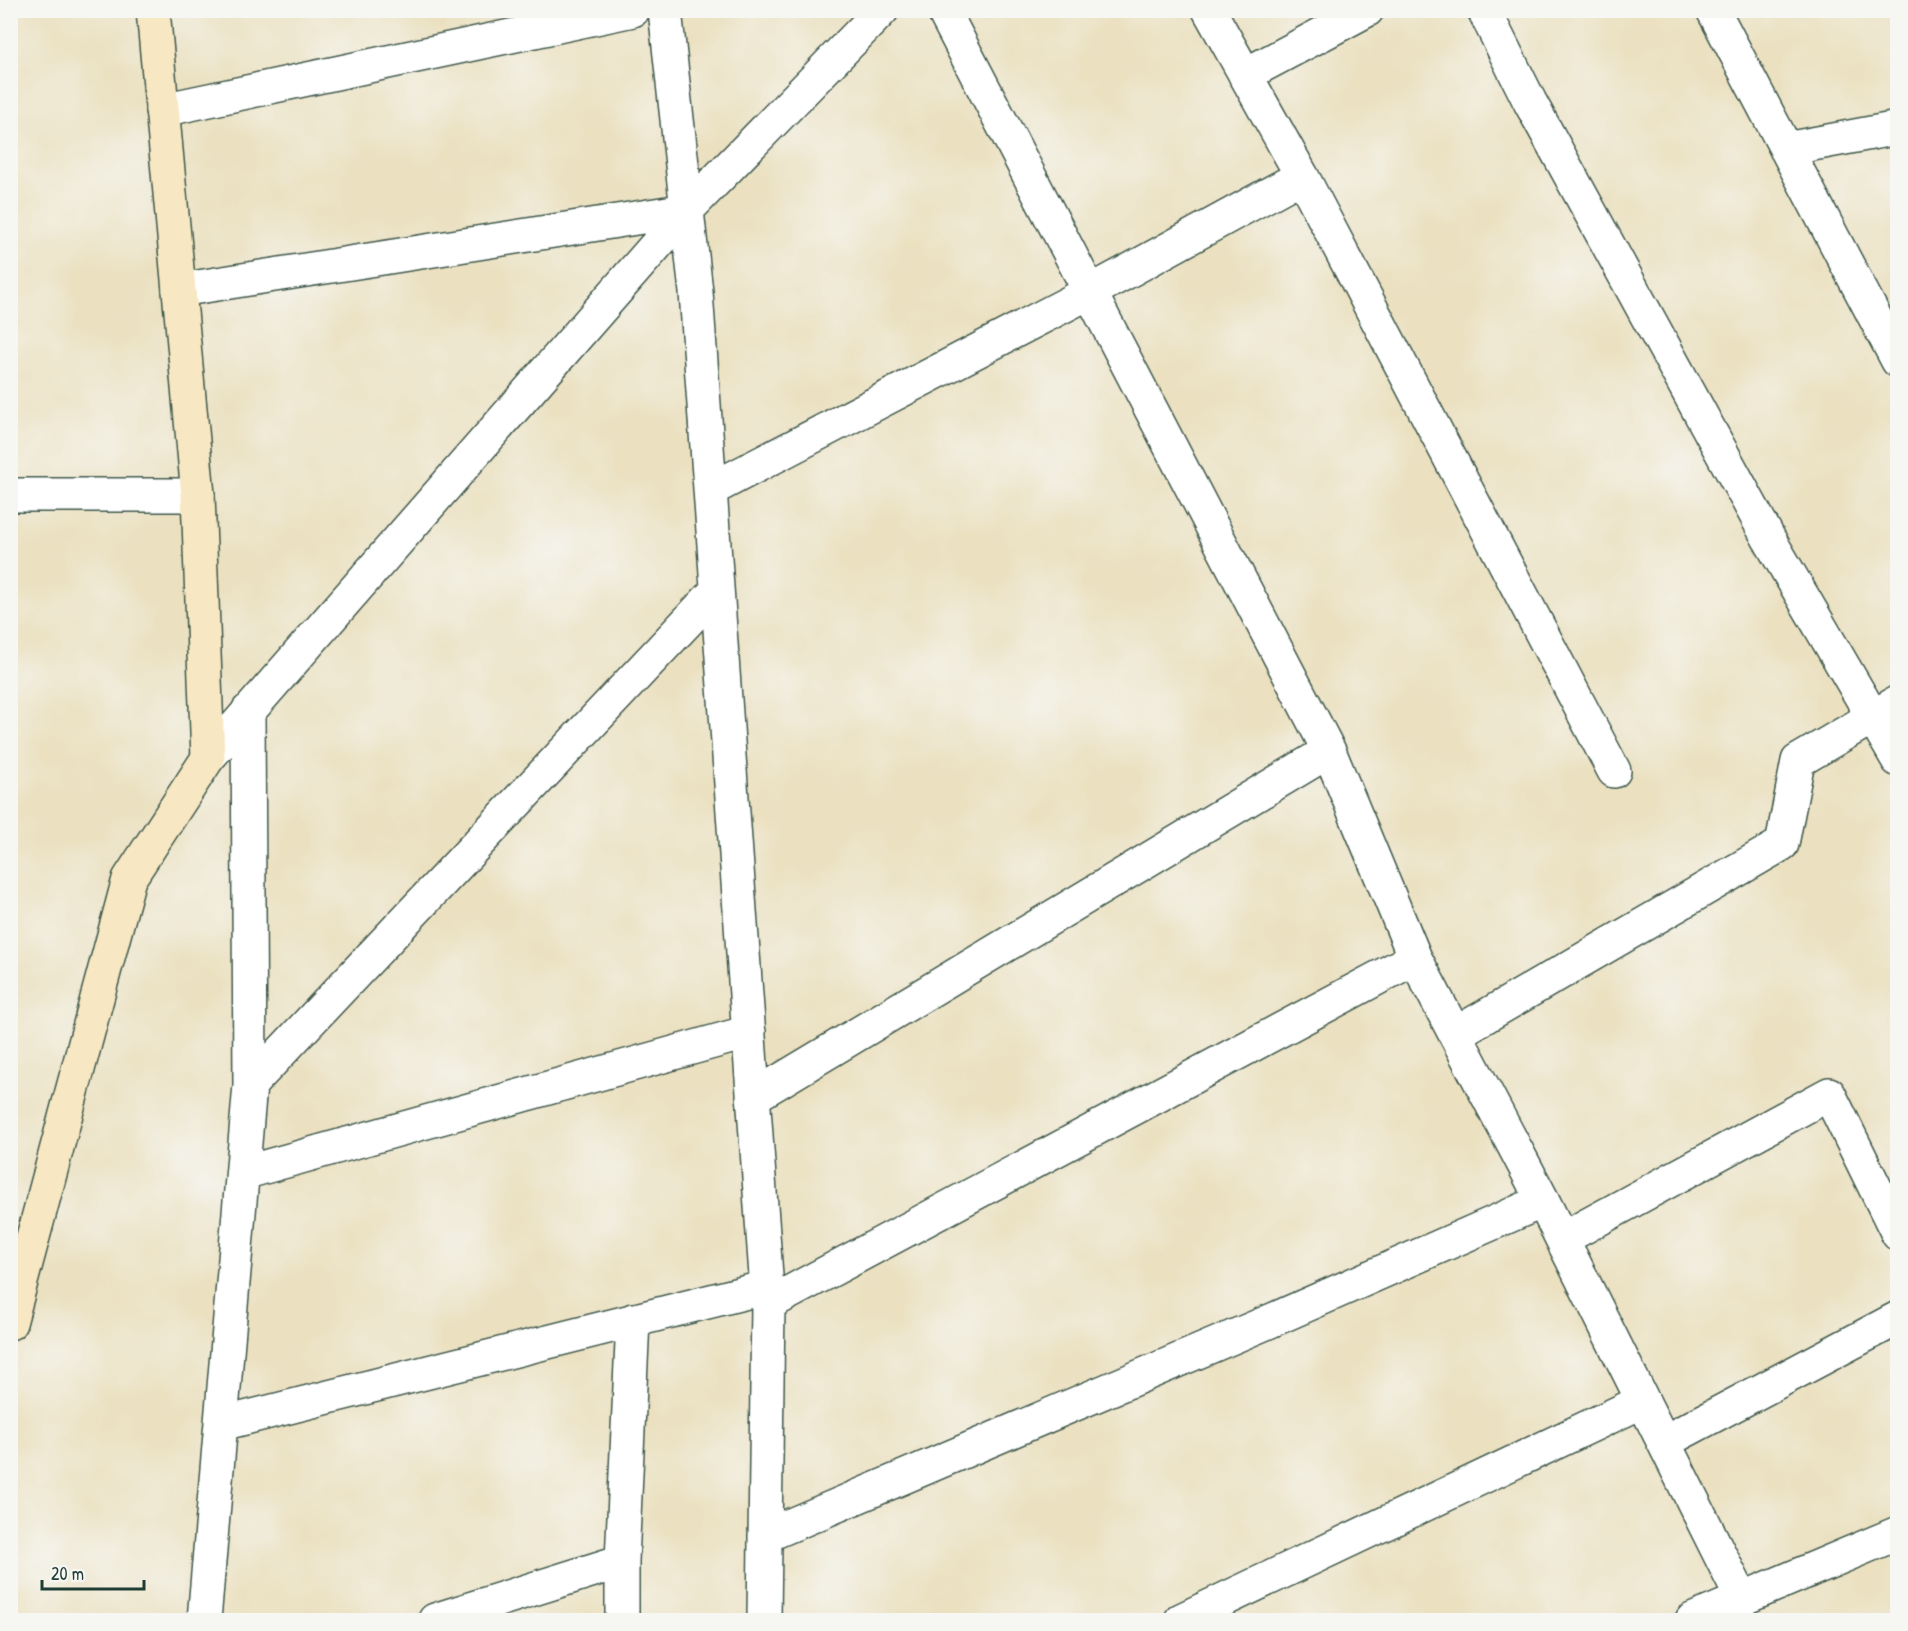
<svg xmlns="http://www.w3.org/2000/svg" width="1908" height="1631" viewBox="0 0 1908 1631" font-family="'Patrick Hand',sans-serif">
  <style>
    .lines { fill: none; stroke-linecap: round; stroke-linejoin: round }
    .street-casing { stroke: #3e5649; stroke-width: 36 }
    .secondary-casing { stroke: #3e5649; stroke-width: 36 }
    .street { stroke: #fff; stroke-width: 33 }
    .secondary { stroke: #f7e8c3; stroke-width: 33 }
  </style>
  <rect width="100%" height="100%" fill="#f6f6f2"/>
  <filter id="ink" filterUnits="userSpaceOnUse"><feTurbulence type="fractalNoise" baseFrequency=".0167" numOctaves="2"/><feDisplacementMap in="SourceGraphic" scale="12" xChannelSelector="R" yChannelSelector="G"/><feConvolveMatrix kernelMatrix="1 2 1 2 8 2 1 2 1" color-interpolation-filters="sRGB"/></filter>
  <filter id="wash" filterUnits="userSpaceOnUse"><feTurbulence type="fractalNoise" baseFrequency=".008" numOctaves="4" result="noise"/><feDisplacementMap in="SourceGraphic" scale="24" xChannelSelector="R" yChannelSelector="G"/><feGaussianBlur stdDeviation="1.35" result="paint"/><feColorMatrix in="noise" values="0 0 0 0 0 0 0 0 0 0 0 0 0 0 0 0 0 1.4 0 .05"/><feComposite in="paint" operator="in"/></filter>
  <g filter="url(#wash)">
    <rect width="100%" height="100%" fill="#ebe1c1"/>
  </g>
  <g filter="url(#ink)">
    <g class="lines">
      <!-- street casing -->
      <g class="street-casing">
        <path id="street" d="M 665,10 L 696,292 L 768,1304 L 764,1620
          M 943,10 L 1329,751 L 1415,958 L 1543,1201 L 1742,1599
          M 1209,10 L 1302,176 L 1614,771
          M 1484,10 L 1530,102 L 1769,539 L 1898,760
          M 1713,10 L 1898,361
          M 1245,75 L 1367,10
          M 162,110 L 633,10
          M 1786,149 L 1898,128
          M 179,290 L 687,210
          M 710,490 L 1090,292 L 1302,176
          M 10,495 L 198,495
          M 208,758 L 687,210 L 882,10
          M 1455,1034 L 1782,844 L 1798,761 L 1898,702
          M 250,1085 L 717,590
          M 753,1097 L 1329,751
          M 243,1173 L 749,1032
          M 1562,1239 L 1829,1094 L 1898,1234
          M 768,1304 L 1415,958
          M 221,1424 L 767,1287
          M 1664,1442 L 1898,1318
          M 765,1536 L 1268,1322 L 1543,1201
          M 204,1620 L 250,1085 L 248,711
          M 435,1620 L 622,1561
          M 622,1620 L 622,1561 L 633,1320
          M 1181,1620 L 1643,1401
          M 1692,1620 L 1898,1533"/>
      </g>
      <!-- secondary casing -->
      <g class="secondary-casing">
        <path id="secondary" d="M 10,1323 L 129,879 L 208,758 L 198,495 L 153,10"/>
      </g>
      <!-- street -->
      <use href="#street" class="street"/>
      <!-- secondary -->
      <use href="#secondary" class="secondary"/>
    </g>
  </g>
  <!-- margin -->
  <rect width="1908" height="1631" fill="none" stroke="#f6f6f2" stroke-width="36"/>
  <!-- scale -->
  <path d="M42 1580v9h102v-9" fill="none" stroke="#1f3d34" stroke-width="3"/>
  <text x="51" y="1580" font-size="18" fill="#1f3d34" stroke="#f6f6f2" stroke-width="4.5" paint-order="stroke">20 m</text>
</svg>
